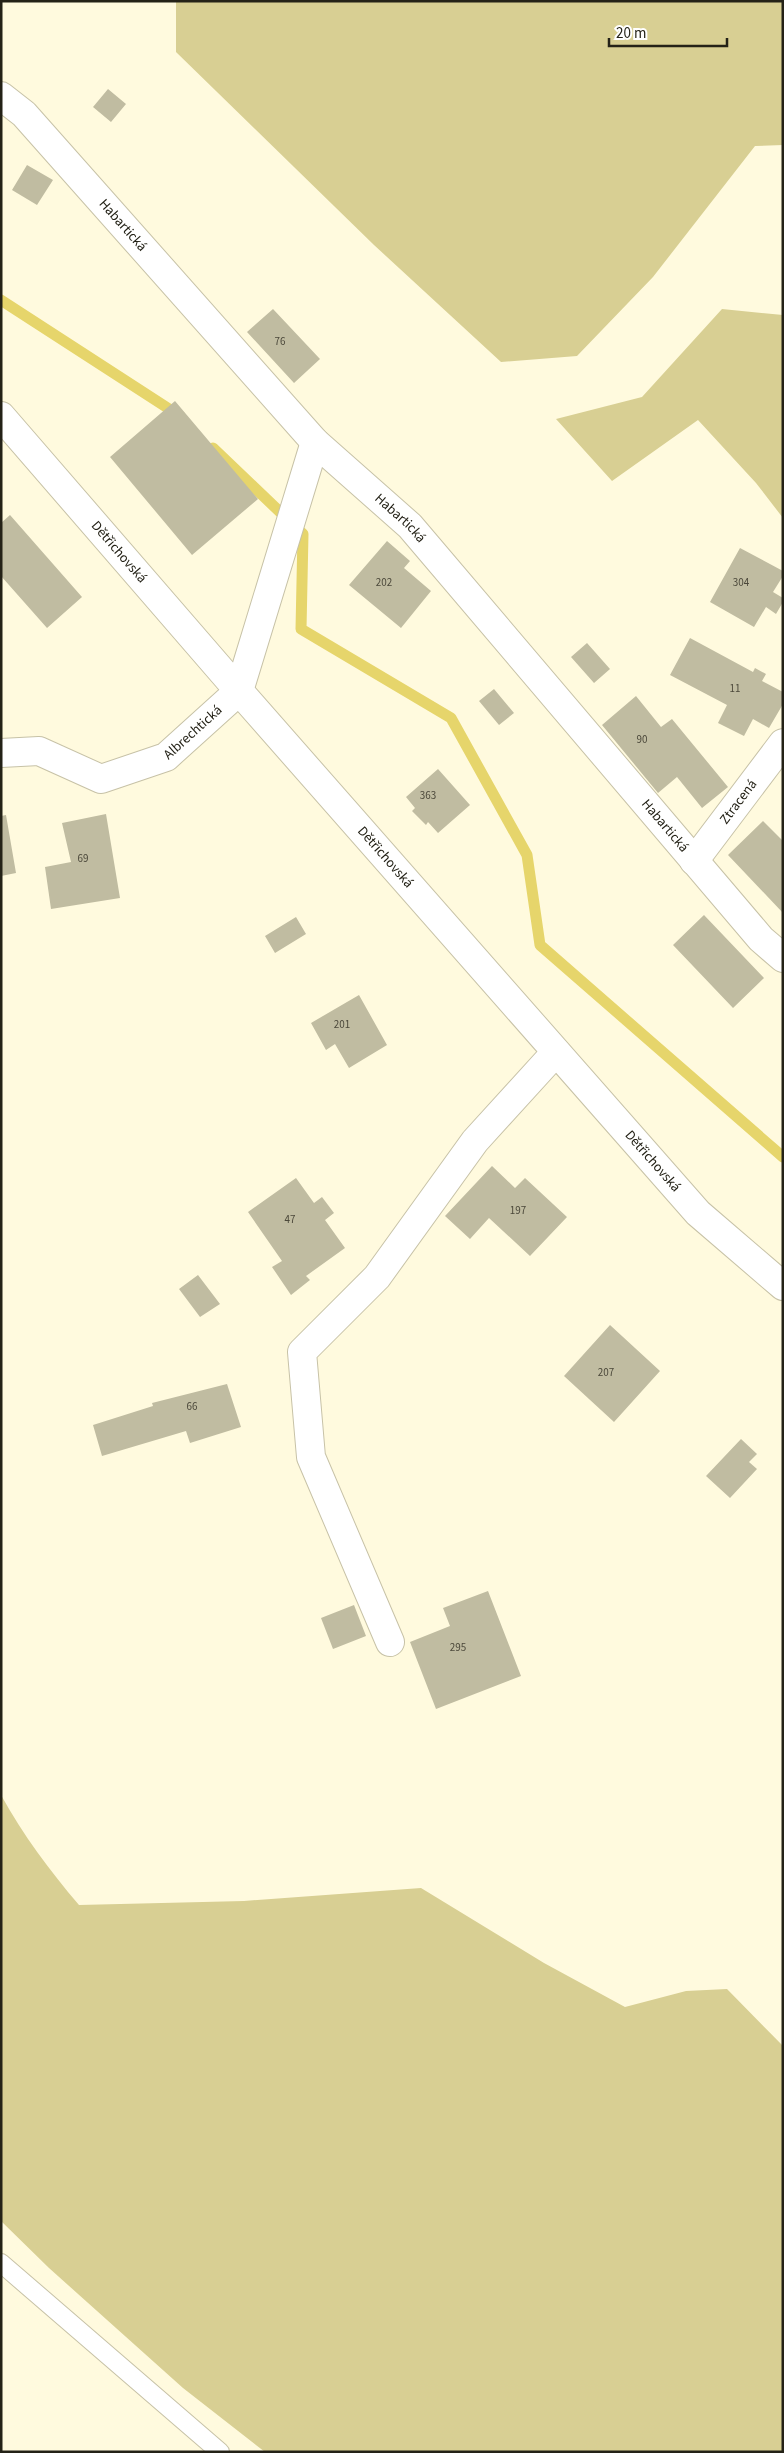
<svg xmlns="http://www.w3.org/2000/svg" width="784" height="2453" viewBox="0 0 784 2453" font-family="'Source Sans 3',sans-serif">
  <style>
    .green { fill: #d8cf93 }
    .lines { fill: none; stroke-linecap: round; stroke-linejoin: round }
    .stream { stroke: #e6d56b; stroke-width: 11 }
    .building { fill: #c0bca1 }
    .lane-casing { stroke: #c7c2a7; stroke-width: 20 }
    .street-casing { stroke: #c7c2a7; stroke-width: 30 }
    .lane { stroke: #fff; stroke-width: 18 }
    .street { stroke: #fff; stroke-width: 28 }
    .labels { text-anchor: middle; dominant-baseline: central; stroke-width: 5; stroke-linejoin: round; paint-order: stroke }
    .number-label { font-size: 11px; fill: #4b483a }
    .street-label { font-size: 14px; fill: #242217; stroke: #fff }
  </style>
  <rect width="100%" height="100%" fill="#fffade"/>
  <!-- green -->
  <path class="green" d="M 176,1 L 783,1 L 783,145 L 755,146 L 653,277 L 577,356 L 501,362 L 374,245 L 176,52 Z
    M 722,309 L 783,315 L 783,518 L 756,483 L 698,420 L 612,481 L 556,419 L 642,397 Z
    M 1,1795 C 23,1835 50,1871 79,1905 L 244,1901 L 421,1888 L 544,1963 L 625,2007 L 686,1991 L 727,1989 L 783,2046 L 783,2452 L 265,2452 L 183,2388 L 49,2268 L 1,2221 Z"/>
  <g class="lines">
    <!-- stream -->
    <path class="stream" d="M 1,300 L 180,416
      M 213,448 L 303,534 L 301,629 L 451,718 L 527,855 L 540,945 L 783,1157"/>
  </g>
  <!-- building -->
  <path class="building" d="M 108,89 L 126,104 L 111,122 L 93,107 Z
    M 27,165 L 53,180 L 37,205 L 12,190 Z
    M 273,309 L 320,359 L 294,383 L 247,332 Z
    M 175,401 L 258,499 L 192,555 L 110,457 Z
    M 10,515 L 82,597 L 47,628 L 1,576 L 1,523 Z
    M 387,541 L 410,561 L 404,568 L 431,591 L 401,628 L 349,585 Z
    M 740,548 L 783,571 L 783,576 L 773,592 L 783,598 L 783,602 L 776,614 L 766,607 L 754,627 L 710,602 Z
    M 690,638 L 753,672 L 755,668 L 766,674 L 762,681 L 783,692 L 783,704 L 769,728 L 753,719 L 744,736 L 718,723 L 727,705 L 670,675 Z
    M 587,643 L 610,669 L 594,683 L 571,657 Z
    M 494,689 L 514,713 L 499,725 L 479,701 Z
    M 636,696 L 661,727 L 672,719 L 728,787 L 702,808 L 677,777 L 658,793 L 602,725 Z
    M 438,769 L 470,805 L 438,833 L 428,822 L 426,825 L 412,811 L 415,808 L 406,797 Z
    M 106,814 L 120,898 L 51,909 L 45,867 L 71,862 L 62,823 Z
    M 6,815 L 16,873 L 1,876 L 1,816 Z
    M 763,821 L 783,841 L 783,913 L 728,855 Z
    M 704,915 L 764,978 L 733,1008 L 673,945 Z
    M 296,917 L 306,934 L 275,953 L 265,936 Z
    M 359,995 L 387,1045 L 349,1068 L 335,1044 L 326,1050 L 311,1023 Z
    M 492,1166 L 515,1188 L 525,1178 L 567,1217 L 530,1256 L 489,1218 L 470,1239 L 445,1216 Z
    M 296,1178 L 314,1203 L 322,1197 L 334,1213 L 325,1220 L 345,1248 L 306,1276 L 310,1280 L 291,1295 L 272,1267 L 282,1261 L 248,1212 Z
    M 198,1275 L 220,1304 L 200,1317 L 179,1289 Z
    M 610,1325 L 660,1371 L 614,1422 L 564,1376 Z
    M 227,1384 L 241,1427 L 190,1443 L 186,1431 L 102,1456 L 93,1425 L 153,1406 L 152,1403 Z
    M 741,1439 L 757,1454 L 749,1462 L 757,1469 L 730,1498 L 706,1476 Z
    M 488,1591 L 521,1676 L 436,1709 L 410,1642 L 450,1626 L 443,1608 Z
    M 354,1605 L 366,1636 L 333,1649 L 321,1618 Z"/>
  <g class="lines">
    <!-- lane casing -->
    <g class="lane-casing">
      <path id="lane" d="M 1,2263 L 220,2452"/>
    </g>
    <!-- street casing -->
    <g class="street-casing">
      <g id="street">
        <path id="s1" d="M 1,96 L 24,114 L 315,442 L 410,526 L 761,939 L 783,958"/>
        <path id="s2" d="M 1,416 L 239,691 L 698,1213 L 783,1286"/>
        <path id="s3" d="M 1,753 L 39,751 L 101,779 L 166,757 L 239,691 L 315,442"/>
        <path id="s4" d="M 694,861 L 783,743"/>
        <path d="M 390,1642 L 311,1457 L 302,1352 L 377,1277 L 475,1141 L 556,1052"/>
      </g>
    </g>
    <!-- lane -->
    <use href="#lane" class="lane"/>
    <!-- street -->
    <use href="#street" class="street"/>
  </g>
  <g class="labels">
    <!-- number labels -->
    <g class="number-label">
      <text x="280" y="341">76</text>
      <text x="384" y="582">202</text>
      <text x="741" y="582">304</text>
      <text x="735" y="688">11</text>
      <text x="642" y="739">90</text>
      <text x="428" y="795">363</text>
      <text x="83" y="858">69</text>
      <text x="342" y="1024">201</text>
      <text x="518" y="1210">197</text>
      <text x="290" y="1219">47</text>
      <text x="606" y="1372">207</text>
      <text x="192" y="1406">66</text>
      <text x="458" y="1647">295</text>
    </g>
    <!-- street labels -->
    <g class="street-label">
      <text stroke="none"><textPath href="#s1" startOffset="178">Habartická</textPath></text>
      <text stroke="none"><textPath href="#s1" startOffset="582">Habartická</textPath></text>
      <text stroke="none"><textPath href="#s2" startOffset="180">Dětřichovská</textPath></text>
      <text stroke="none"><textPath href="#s3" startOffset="211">Albrechtická</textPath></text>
      <text stroke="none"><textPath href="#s4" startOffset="74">Ztracená</textPath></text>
      <text stroke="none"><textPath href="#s1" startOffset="988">Habartická</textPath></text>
      <text stroke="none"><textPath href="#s2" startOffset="585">Dětřichovská</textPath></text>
      <text stroke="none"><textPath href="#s2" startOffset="990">Dětřichovská</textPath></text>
    </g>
  </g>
  <!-- border -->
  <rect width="784" height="2453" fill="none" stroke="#242217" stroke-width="5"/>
  <!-- scale -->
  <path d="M609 38v8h118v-8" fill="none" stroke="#242217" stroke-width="2.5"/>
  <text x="616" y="38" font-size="15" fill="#242217" stroke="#ffffff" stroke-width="4" paint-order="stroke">20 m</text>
</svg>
